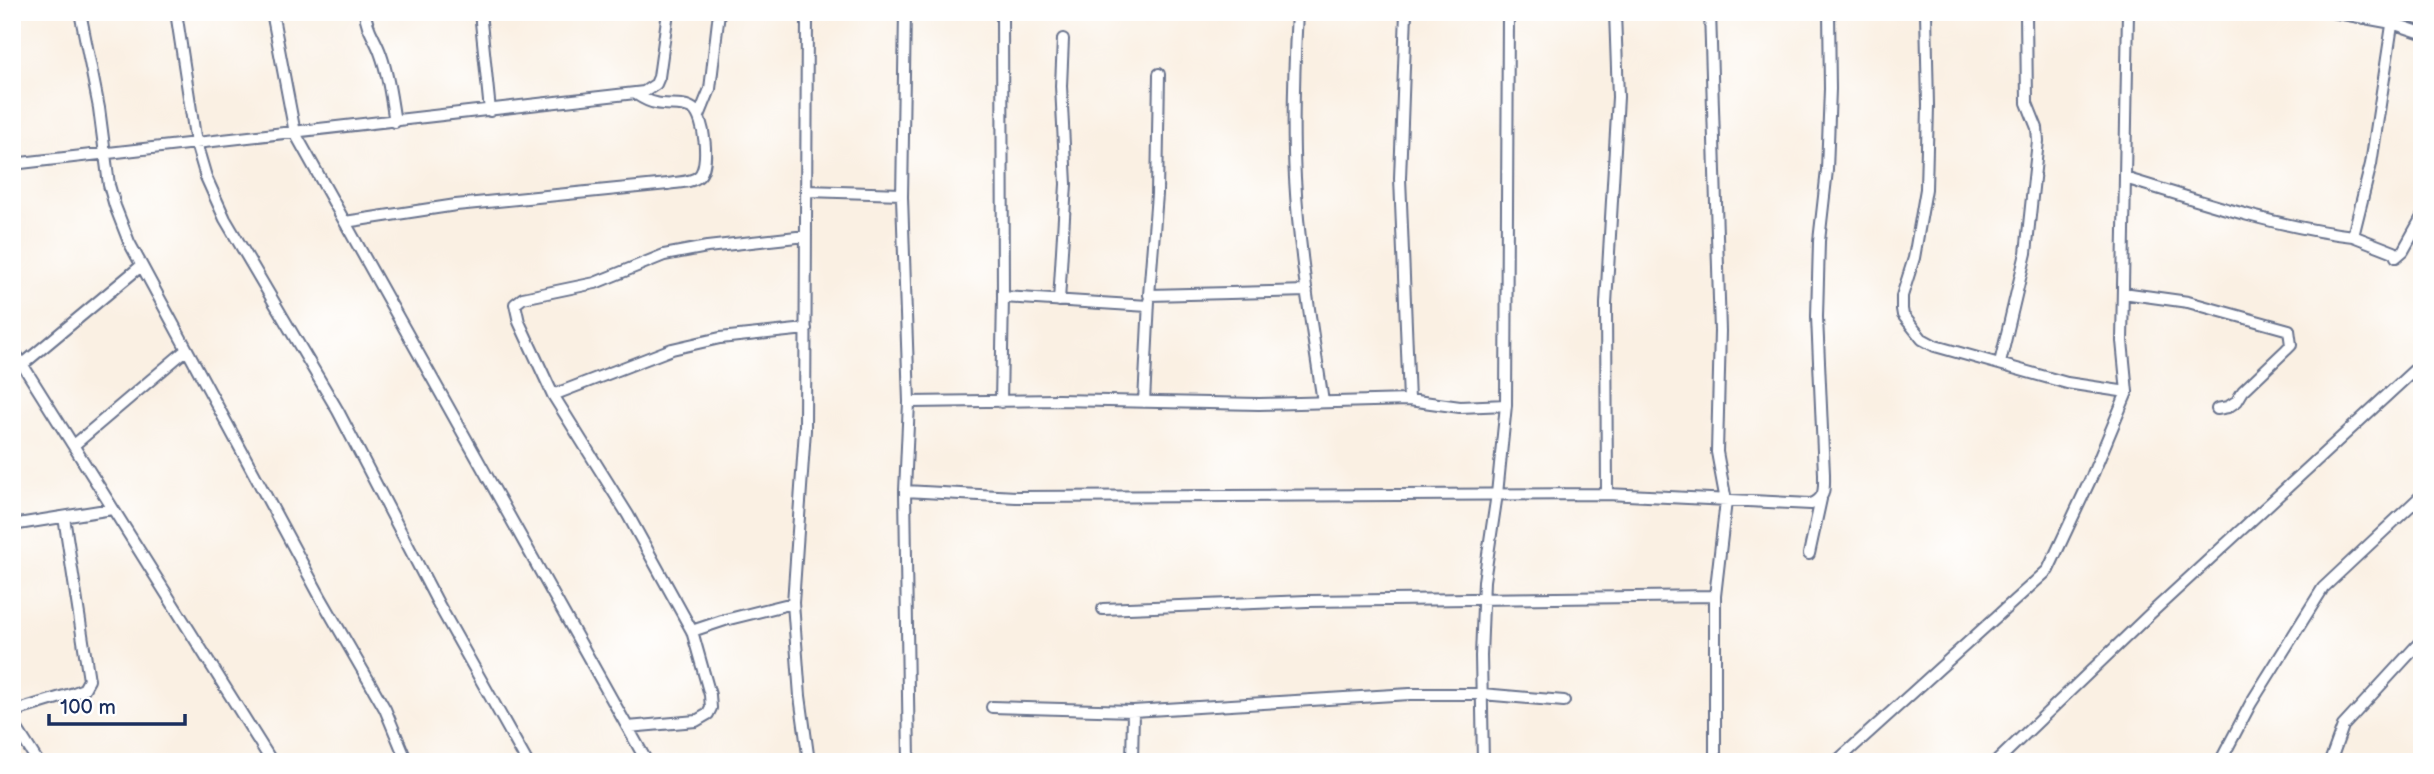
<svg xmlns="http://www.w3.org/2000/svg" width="2434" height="774" viewBox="0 0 2434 774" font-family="'Balsamiq Sans',sans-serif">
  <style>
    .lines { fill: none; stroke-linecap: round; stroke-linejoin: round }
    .street-casing { stroke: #69738d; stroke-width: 14 }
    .street { stroke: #fff; stroke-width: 10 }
  </style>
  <rect width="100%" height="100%" fill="#fff"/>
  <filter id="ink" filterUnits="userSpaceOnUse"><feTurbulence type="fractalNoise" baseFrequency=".0143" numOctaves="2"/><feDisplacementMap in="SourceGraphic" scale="14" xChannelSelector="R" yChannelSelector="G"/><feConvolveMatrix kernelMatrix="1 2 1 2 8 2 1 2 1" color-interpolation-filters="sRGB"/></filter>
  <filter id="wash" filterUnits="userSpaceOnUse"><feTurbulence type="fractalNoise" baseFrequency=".00686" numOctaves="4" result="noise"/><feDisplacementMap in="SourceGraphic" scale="28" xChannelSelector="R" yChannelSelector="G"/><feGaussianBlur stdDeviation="1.57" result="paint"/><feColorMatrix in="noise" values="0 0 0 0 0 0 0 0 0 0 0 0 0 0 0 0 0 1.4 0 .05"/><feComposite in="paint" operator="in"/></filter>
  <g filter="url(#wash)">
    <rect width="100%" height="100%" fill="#faf0e3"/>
  </g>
  <g filter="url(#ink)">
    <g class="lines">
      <!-- street casing -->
      <g class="street-casing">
        <path id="street" d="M 80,12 L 99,108 L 109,185 L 115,206 L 129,242 L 321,598 L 385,709 L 407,762
          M 176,12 L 196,143 L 206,177 L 225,219 L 338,411 L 440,607 L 527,762
          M 272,12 L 295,133 L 647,762
          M 365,12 C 366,29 376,39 381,55 C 389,77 391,99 395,122
          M 480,12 L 490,111
          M 807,12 L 805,430 L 793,603 L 800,696 L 809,762
          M 905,12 L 902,197 L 909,402 L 905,491 L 909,762
          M 1297,12 C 1294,67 1292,123 1295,178 C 1299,253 1312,328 1323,402
          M 1406,12 L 1400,178 L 1409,400
          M 1710,12 L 1720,331 L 1717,452 L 1726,501 L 1715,596 L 1715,762
          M 1926,12 L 1928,106 L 1926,189 L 1914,258 L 1902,296 L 1902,309 L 1903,315 L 1922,339 L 1935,346 L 2067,383 L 2127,392
          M 2332,12 L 2392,23 L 2422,33
          M 1159,74 L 1157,194 L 1149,295 L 1307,291
          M 699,116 L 710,89 L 719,12
          M 12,164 L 644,92 L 656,84 L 659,77 L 668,12
          M 2125,178 C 2199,201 2276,227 2353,236 L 2371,164 L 2394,12
          M 807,191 L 902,194
          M 345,222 L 456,205 L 668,184 C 677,182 692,183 699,176 C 710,166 705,118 693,109 C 684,102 667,106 656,103 C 648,102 642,98 636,94
          M 2353,236 L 2394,252 L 2396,257 L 2403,251 L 2422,217
          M 2123,293 L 2188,302 L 2289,330 L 2291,345 L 2286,350 L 2243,391 L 2237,401 L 2228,407 L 2217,409
          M 1003,297 L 1148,306
          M 1059,301 L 1066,184 L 1061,86 L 1063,39
          M 12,348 L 272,762
          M 2000,363 L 2026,253 L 2038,141 L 2037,128 L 2027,103 L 2026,12
          M 22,365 L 141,266
          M 553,395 L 672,349 L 720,338 L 806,329
          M 909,402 L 1058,400 L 1259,404 L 1409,400 L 1460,407 L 1506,405
          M 1001,402 L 1003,297 L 1002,12
          M 1144,402 L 1149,301
          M 74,445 L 186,350
          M 905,491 L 1016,497 L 1607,494 L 1811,504 C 1826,499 1824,488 1824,474 L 1817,317 L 1819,241 L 1827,170 L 1830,89 L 1829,12
          M 1607,494 L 1606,304 L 1618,97 L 1615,12
          M 12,525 L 112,509
          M 1809,554 L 1821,499
          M 1103,609 L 1307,601 L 1715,596
          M 692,631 L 725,620 L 793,603
          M 992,707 L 1133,711 L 1410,694 L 1482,694 L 1564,701
          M 12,712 L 74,693 L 84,689 L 89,680 L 64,517
          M 12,721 L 38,762
          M 628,727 L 696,721 L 708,714 L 711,708 L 710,695 L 692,631 L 628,515 L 553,395 L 519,322 L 515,304 L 523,298 L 595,283 L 664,255 L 707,247 L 806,236
          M 1132,762 L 1133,711
          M 1483,762 L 1481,656 L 1484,581 L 1497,494 L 1506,405 L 1508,12
          M 1836,762 L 2048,570 L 2092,476 L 2127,392 L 2122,341 L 2128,12
          M 1996,762 L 2150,614 L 2422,363
          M 2220,762 L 2251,703 L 2323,588 L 2422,495
          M 2330,762 L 2343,726 L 2422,640"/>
      </g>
      <!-- street -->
      <use href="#street" class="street"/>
    </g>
  </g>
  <!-- margin -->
  <rect width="2434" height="774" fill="none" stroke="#fff" stroke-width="42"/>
  <!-- scale -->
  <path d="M49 714v10h136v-10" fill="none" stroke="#1b2f5e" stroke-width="3.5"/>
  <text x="60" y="714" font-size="21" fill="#1b2f5e" stroke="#ffffff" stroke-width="5" paint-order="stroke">100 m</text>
</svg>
